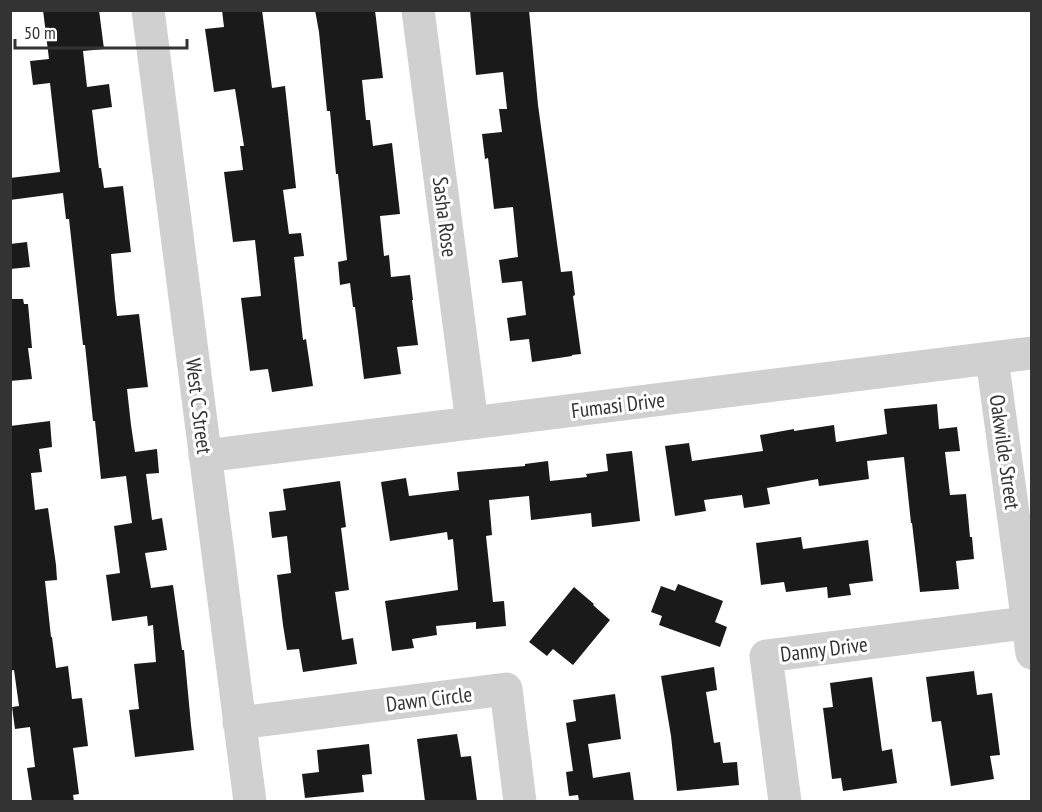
<svg xmlns="http://www.w3.org/2000/svg" width="1042" height="812" viewBox="0 0 1042 812" font-family="'PT Sans Narrow',sans-serif">
  <style>
    .building { fill: #1a1a1a }
    .lines { fill: none; stroke-linecap: round; stroke-linejoin: round }
    .minor { stroke: #d0d0d0; stroke-width: 33 }
    .labels { text-anchor: middle; dominant-baseline: central; stroke-width: 6; stroke-linejoin: round; paint-order: stroke }
    .street-label { font-size: 21px; fill: #333; stroke: #fff }
  </style>
  <rect width="100%" height="100%" fill="#fff"/>
  <!-- building -->
  <path class="building" d="M 43,10 L 99,10 L 104,49 L 83,51 L 87,87 L 109,84 L 112,107 L 92,110 L 99,168 L 101,168 L 104,188 L 123,186 L 131,252 L 111,254 L 115,299 L 117,316 L 139,314 L 148,387 L 127,389 L 131,425 L 135,452 L 157,449 L 159,473 L 146,474 L 152,520 L 162,518 L 167,550 L 145,553 L 151,588 L 173,585 L 182,650 L 184,650 L 191,725 L 194,750 L 135,757 L 129,710 L 139,709 L 134,664 L 156,662 L 153,625 L 148,626 L 147,616 L 112,621 L 106,575 L 120,573 L 114,526 L 132,523 L 126,476 L 101,479 L 95,421 L 93,421 L 85,345 L 83,345 L 69,219 L 66,219 L 63,193 L 10,200 L 10,178 L 60,172 L 50,83 L 33,85 L 30,61 L 49,59 Z
    M 222,10 L 262,10 L 272,88 L 285,86 L 296,188 L 283,190 L 289,234 L 301,233 L 304,256 L 294,257 L 303,340 L 306,339 L 313,386 L 272,392 L 268,369 L 250,371 L 241,298 L 261,296 L 255,240 L 233,242 L 224,172 L 243,170 L 240,146 L 244,146 L 235,89 L 214,92 L 205,29 L 224,27 Z
    M 315,10 L 375,10 L 383,78 L 362,80 L 366,120 L 370,120 L 373,146 L 392,143 L 400,214 L 380,216 L 384,256 L 389,255 L 391,277 L 410,275 L 413,300 L 412,300 L 418,345 L 397,347 L 401,374 L 364,379 L 355,307 L 353,307 L 350,283 L 340,285 L 338,262 L 347,260 L 338,174 L 336,174 L 330,111 L 327,111 L 319,32 Z
    M 470,10 L 529,10 L 538,105 L 561,272 L 572,271 L 575,295 L 573,296 L 581,354 L 572,355 L 572,356 L 532,362 L 529,339 L 510,341 L 507,318 L 526,315 L 522,281 L 502,283 L 499,260 L 518,257 L 513,207 L 494,209 L 488,158 L 485,159 L 482,134 L 502,132 L 499,109 L 507,109 L 503,72 L 476,75 Z
    M 27,242 L 30,267 L 10,269 L 10,244 Z
    M 10,299 L 23,299 L 24,304 L 28,304 L 32,348 L 28,348 L 32,379 L 10,381 Z
    M 937,404 L 939,429 L 957,427 L 960,451 L 945,452 L 950,495 L 966,494 L 970,537 L 972,537 L 974,559 L 956,561 L 959,589 L 920,592 L 912,523 L 911,523 L 904,457 L 867,461 L 869,479 L 819,486 L 818,479 L 767,488 L 770,504 L 744,508 L 742,495 L 704,500 L 706,511 L 675,516 L 665,446 L 689,443 L 692,461 L 763,451 L 760,435 L 794,429 L 794,431 L 834,425 L 836,442 L 887,434 L 884,409 Z
    M 50,421 L 52,447 L 39,449 L 42,472 L 31,473 L 35,510 L 48,508 L 56,565 L 57,580 L 45,581 L 51,637 L 52,637 L 56,668 L 68,666 L 72,699 L 82,698 L 88,746 L 73,748 L 79,794 L 73,795 L 74,801 L 32,801 L 27,768 L 35,767 L 30,727 L 15,729 L 12,707 L 19,706 L 14,670 L 10,671 L 10,426 Z
    M 632,451 L 640,521 L 592,527 L 591,513 L 531,520 L 529,496 L 489,500 L 492,535 L 486,536 L 493,602 L 504,601 L 506,626 L 476,629 L 476,622 L 436,626 L 437,635 L 412,639 L 414,648 L 392,651 L 385,601 L 458,590 L 453,539 L 448,540 L 447,532 L 390,541 L 381,482 L 406,478 L 409,496 L 459,490 L 457,472 L 525,466 L 525,464 L 548,461 L 550,481 L 587,477 L 586,474 L 608,471 L 606,454 Z
    M 340,481 L 346,527 L 341,528 L 349,590 L 335,592 L 342,640 L 353,638 L 357,664 L 303,672 L 299,649 L 287,650 L 283,625 L 277,575 L 291,573 L 287,536 L 272,538 L 269,512 L 286,510 L 283,489 Z
    M 801,537 L 803,549 L 868,540 L 873,581 L 849,584 L 851,595 L 828,598 L 827,587 L 786,592 L 784,582 L 761,585 L 756,543 Z
    M 678,584 L 723,601 L 715,622 L 727,627 L 720,647 L 659,625 L 662,616 L 651,612 L 661,586 L 675,591 Z
    M 574,587 L 594,604 L 593,605 L 610,620 L 573,665 L 553,649 L 547,656 L 529,642 Z
    M 714,667 L 717,690 L 706,692 L 714,743 L 720,742 L 723,763 L 737,762 L 739,785 L 677,791 L 671,736 L 661,676 Z
    M 974,671 L 977,695 L 992,693 L 1000,755 L 990,756 L 994,779 L 951,786 L 941,721 L 932,722 L 926,677 Z
    M 872,677 L 882,751 L 892,749 L 897,783 L 843,791 L 841,778 L 832,779 L 823,708 L 833,707 L 830,683 Z
    M 615,694 L 621,739 L 588,744 L 593,778 L 630,772 L 634,801 L 579,801 L 578,795 L 569,796 L 566,772 L 573,771 L 566,723 L 576,721 L 573,700 Z
    M 457,734 L 461,757 L 471,756 L 477,801 L 425,801 L 417,739 Z
    M 369,744 L 372,774 L 362,775 L 364,792 L 305,798 L 302,774 L 319,772 L 317,750 Z"/>
  <g class="lines">
    <!-- minor -->
    <path class="minor" d="M 148,10 L 250,802
      M 418,10 L 472,423
      M 992,358 L 1032,653
      M 205,456 L 1032,353
      M 239,723 L 506,689 L 520,802
      M 785,802 L 766,656 L 1032,622"/>
  </g>
  <g class="labels">
    <!-- street labels -->
    <g class="street-label">
      <text transform="translate(445 217) rotate(83)">Sasha Rose</text>
      <text transform="translate(618 405) rotate(-7)">Fumasi Drive</text>
      <text transform="translate(199 406) rotate(83)">West C Street</text>
      <text transform="translate(1005 452) rotate(82)">Oakwilde Street</text>
      <text transform="translate(824 649) rotate(-7)">Danny Drive</text>
      <text transform="translate(429 699) rotate(-7)">Dawn Circle</text>
    </g>
  </g>
  <!-- border -->
  <rect width="1042" height="812" fill="none" stroke="#333333" stroke-width="24"/>
  <!-- scale -->
  <path d="M15 39v9h172v-9" fill="none" stroke="#333333" stroke-width="3"/>
  <text x="24" y="39" font-size="18" fill="#333333" stroke="#ffffff" stroke-width="4.5" paint-order="stroke">50 m</text>
</svg>
